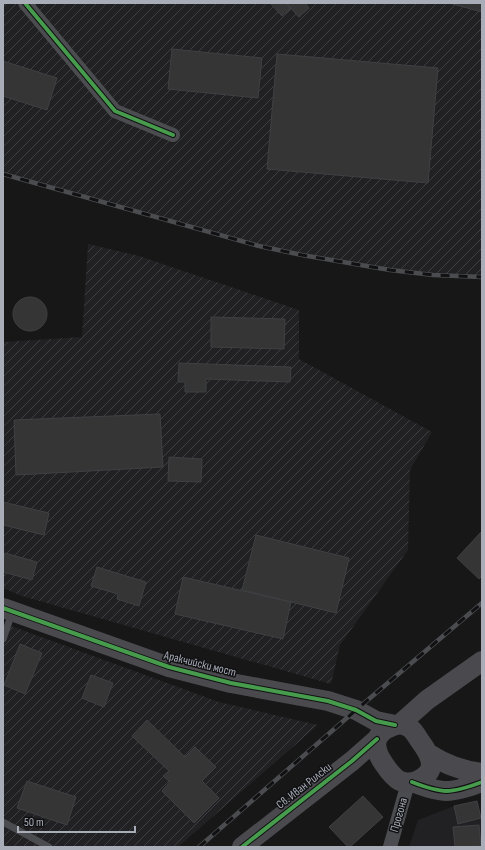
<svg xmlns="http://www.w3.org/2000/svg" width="485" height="850" viewBox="0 0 485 850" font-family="'Sofia Sans Condensed',sans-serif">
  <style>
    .built { fill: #212123 }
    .industrial { fill: url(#industrial-furrows) }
    .building { fill: #353536; stroke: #3f4043 }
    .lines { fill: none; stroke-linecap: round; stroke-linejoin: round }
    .lane { stroke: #4b4c50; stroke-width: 7 }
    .street { stroke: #4b4c50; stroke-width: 14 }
    .secondary { stroke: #4a4a4e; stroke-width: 20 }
    .rail-casing { stroke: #4b4c4f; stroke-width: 4.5 }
    .rail { stroke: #111113; stroke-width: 3; stroke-dasharray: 9; stroke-linecap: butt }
    .cycleway-casing { stroke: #111113; stroke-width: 6 }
    .cycleway { stroke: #469c4c; stroke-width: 4 }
    .labels { text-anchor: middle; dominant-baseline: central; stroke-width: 3; stroke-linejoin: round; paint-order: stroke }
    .street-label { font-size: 12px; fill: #a8adb8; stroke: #111113 }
  </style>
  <defs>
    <pattern id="industrial-furrows" width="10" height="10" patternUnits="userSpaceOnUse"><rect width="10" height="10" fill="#212123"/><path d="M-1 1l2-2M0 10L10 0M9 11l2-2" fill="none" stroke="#3e3f41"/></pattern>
  </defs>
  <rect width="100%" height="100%" fill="#171717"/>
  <!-- built -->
  <path class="built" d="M 477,801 L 481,818 L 482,847 L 409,847 L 418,820 L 454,806 Z"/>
  <!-- industrial -->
  <path class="industrial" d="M 3,3 L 482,3 L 482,277 L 433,275 L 390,270 L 302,255 L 259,246 L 3,175 Z
    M 88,244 L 139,256 L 299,310 L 299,359 L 432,432 L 410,470 L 408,550 L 340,645 L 331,684 L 22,596 L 3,588 L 3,342 L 82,337 Z
    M 3,623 L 219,702 L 318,725 L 178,847 L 3,847 Z"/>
  <!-- building -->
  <path class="building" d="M 270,3 L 286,3 L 291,8 L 282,16 Z
    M 286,3 L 305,3 L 309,8 L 299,17 Z
    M 449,3 L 482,3 L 482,12 Z
    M 172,49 L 262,58 L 258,98 L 168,89 Z
    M 277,54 L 438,68 L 428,183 L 267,169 Z
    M 3,61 L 57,78 L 47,110 L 3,96 Z
    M13 314a17 17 0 1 1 34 0a17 17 0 1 1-34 0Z
    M 211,317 L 285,319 L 284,349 L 211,347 Z
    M 179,363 L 291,367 L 290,382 L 206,379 L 206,392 L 185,392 L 185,382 L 178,382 Z
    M 160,414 L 163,467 L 16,475 L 14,420 Z
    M 169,457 L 202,459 L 201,482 L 168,481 Z
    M 3,502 L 49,513 L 44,535 L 3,525 Z
    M 482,531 L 482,576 L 479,579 L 457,558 Z
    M 256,535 L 349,558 L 336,613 L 242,590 Z
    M 5,553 L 37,562 L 32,580 L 3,572 L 3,559 Z
    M 97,567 L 146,582 L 139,606 L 117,599 L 118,594 L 91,586 Z
    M 183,577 L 291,602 L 283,639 L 175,614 Z
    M 20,644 L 42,653 L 25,694 L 4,685 Z
    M 91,675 L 113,683 L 104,707 L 82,698 Z
    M 147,720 L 185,757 L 195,747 L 216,767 L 202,781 L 219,798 L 194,823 L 162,791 L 170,782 L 163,776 L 169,771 L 132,736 Z
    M 27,781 L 76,797 L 67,825 L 17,808 Z
    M 363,796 L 383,817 L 350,847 L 348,847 L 329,827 Z
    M 477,801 L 481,818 L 458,824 L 454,806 Z
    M 479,825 L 481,846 L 455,847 L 453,827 Z"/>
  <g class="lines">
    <!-- lane -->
    <path class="lane" d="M 3,639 L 12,613
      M 3,822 L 49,847"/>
    <!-- street -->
    <path class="street" d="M 25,3 L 115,111 L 173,135
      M 390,847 L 408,783"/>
    <!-- secondary -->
    <path class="secondary" d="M 3,608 L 169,667 L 231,683 L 328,701 L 356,710 L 376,721 L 395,725
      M 400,724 C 403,725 408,726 411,729 C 415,732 417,737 420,741 C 428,752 439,768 422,778 C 403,789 394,779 384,764 C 370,744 375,730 400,724 Z
      M 400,724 L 427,700 L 482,661
      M 429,754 C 446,765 463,771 482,773
      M 412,782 C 443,794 450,794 482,782
      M 242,847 L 352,761 L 377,739"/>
    <!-- rail casing -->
    <g class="rail-casing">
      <path id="rail" d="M 3,174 L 259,246 L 302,255 L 390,270 L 433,275 L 482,277
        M 199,847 L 356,710 L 482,603"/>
    </g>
    <!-- rail -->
    <use href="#rail" class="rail"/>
    <!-- cycleway casing -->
    <g class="cycleway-casing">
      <path id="cycleway" d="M 25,3 L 115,111 L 173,135
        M 3,608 L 169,667 L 231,683 L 328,701 L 356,710 L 376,721 L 395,725
        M 412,782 C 443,794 450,794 482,782
        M 242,847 L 352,761 L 377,739"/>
    </g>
    <!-- cycleway -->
    <use href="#cycleway" class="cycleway"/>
  </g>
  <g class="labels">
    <!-- street labels -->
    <g class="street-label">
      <text transform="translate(200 664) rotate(14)">Аракчийски мост</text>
      <text transform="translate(304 786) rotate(-38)">Св. Иван Рилски</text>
      <text transform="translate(399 815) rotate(-74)">Прогона</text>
    </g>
  </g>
  <!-- border -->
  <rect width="485" height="850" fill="none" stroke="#a8adb8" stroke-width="8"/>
  <!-- scale -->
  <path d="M18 826v6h117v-6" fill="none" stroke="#a8adb8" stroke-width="2"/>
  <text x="24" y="826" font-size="12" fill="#a8adb8" stroke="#111113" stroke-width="3" paint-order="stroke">50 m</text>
</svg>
